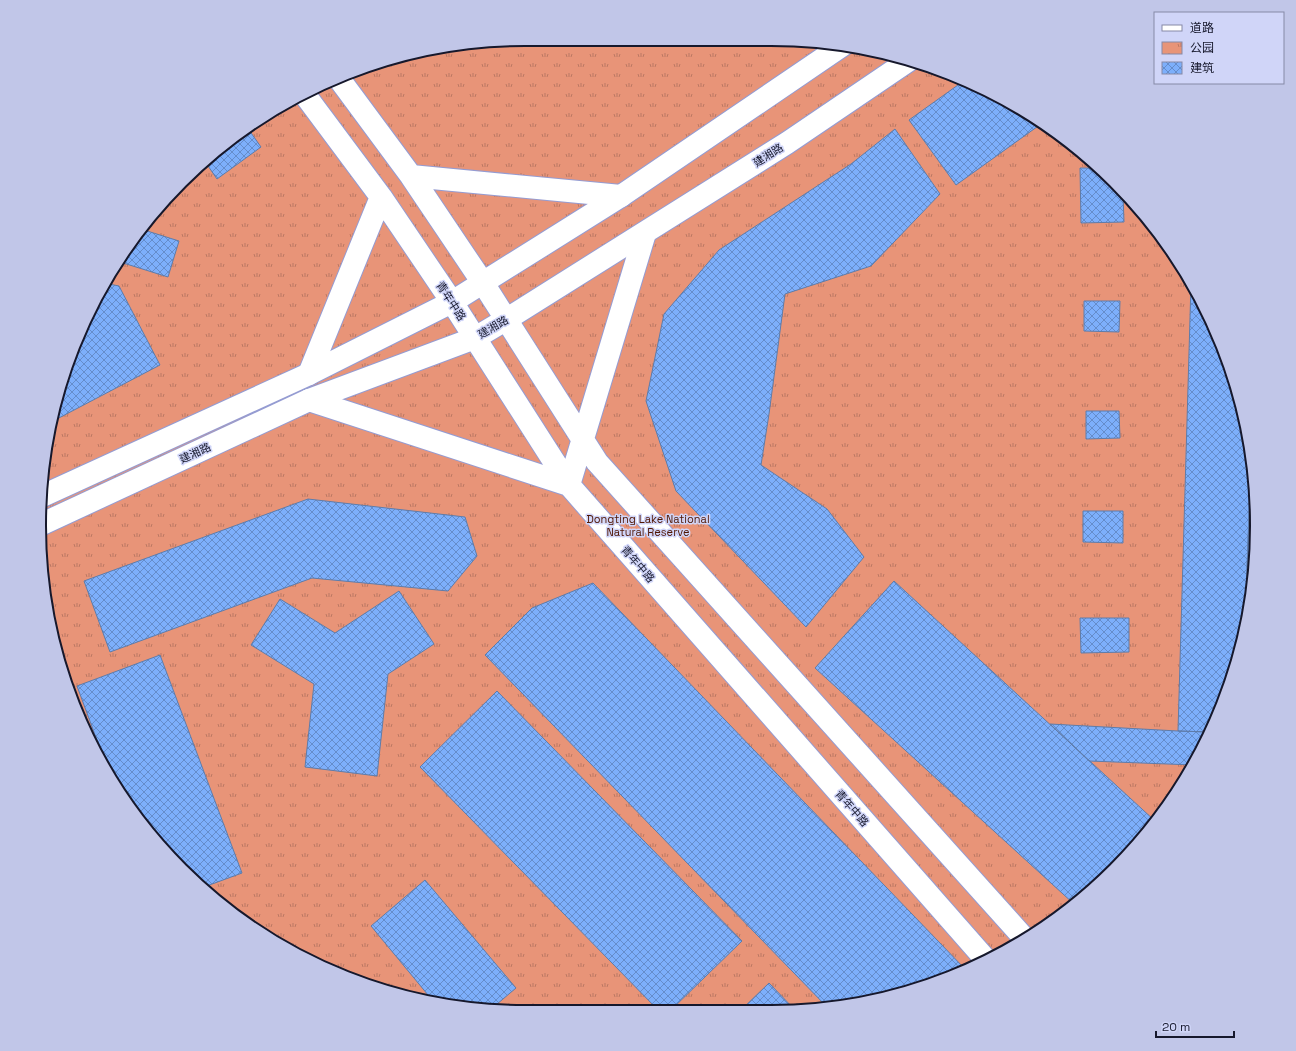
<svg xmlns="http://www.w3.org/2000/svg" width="1296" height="1051" viewBox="0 0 1296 1051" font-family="'Space Grotesk','Noto Sans SC',sans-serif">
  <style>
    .park { fill: url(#park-tufts) }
    .building { fill: url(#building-cross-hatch); stroke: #5e7caa }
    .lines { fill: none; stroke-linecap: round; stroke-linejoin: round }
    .secondary-casing { stroke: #959cd2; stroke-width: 24 }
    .primary-casing { stroke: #959cd2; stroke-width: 24 }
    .secondary { stroke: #fff; stroke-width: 22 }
    .primary { stroke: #fff; stroke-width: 22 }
    .labels { text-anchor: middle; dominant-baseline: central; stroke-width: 3; stroke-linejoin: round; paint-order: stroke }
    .street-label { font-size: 11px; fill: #16182c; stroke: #d0d5f8 }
    .park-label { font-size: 11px; fill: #501602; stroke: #d0d5f8 }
    .rim { fill: none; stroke: #16182c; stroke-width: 2 }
  </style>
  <defs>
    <pattern id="park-tufts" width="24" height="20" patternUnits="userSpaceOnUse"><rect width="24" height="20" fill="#e89478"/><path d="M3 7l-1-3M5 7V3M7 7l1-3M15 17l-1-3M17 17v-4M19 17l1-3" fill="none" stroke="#bb7863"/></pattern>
    <pattern id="building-cross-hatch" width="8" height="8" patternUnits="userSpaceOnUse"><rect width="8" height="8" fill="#7daffb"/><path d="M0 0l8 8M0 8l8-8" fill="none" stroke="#658dcb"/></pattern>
  </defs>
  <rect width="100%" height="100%" fill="#d0d5f8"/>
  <!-- park -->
  <path class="park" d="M 525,39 L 803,40 L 866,48 L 956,76 L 1014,104 L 1091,160 L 1157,230 L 1207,310 L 1240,399 L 1256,493 L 1253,589 L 1231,682 L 1192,769 L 1136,846 L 1067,911 L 986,962 L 896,995 L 802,1011 L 494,1011 L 400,995 L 311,962 L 229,911 L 160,846 L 89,741 L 48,621 L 40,494 L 65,369 L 104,282 L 182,181 L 282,104 L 400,56 Z"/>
  <!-- building -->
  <path class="building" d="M 965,80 L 1014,104 L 1041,124 L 956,185 L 909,120 Z
    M 895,129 L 940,194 L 871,266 L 785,294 L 769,414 L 761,465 L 827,509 L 864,557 L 806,627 L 676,491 L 646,401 L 664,314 L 719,250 L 851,164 Z
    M 249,130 L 261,147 L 217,179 L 206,163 Z
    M 1080,168 L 1099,168 L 1123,194 L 1124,222 L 1081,223 Z
    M 144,230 L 179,241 L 168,277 L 120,262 Z
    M 104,283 L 119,286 L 160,365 L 55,420 L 65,369 Z
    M 1191,284 L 1207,310 L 1240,399 L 1251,462 L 1245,622 L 1231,682 L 1209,732 L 1178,731 Z
    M 1084,301 L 1120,301 L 1119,332 L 1084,331 Z
    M 1086,411 L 1119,411 L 1120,438 L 1086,439 Z
    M 1251,462 L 1256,493 L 1253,589 L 1245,622 Z
    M 308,499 L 465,517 L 477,556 L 448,591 L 312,578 L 110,652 L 84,581 Z
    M 1083,511 L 1123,511 L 1123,543 L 1083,542 Z
    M 894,581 L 1155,821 L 1136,846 L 1074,904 L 815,668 Z
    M 593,583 L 965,969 L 896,995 L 827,1007 L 485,655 L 532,608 Z
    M 399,591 L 434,644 L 388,674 L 377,776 L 305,767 L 314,684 L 251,645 L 280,599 L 335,633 Z
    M 1080,618 L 1129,618 L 1129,652 L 1081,653 Z
    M 160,655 L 242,873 L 204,887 L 160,846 L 108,770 L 77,686 Z
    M 497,691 L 742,941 L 670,1011 L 659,1011 L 420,767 Z
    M 1050,724 L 1178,731 L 1209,732 L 1194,765 L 1089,761 Z
    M 425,880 L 516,988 L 490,1010 L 433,1001 L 371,926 Z
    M 769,983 L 796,1011 L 740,1011 Z"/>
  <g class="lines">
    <!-- secondary casing -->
    <g class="secondary-casing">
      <path id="secondary" d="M 340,80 L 411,176 L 483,283 L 597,462 L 1024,938
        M 305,95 L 381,197 L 452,302 L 569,485 L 987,961
        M 411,176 L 621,196
        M 309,374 L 381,197
        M 309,400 L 569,485 L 645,233"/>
    </g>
    <!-- primary casing -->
    <g class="primary-casing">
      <path id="primary" d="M 40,497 L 309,374 L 452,302 L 621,196 L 843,45
        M 42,524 L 309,400 L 475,338 L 507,319 L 787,143 L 908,61"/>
    </g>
    <!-- secondary -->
    <use href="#secondary" class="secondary"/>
    <!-- primary -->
    <use href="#primary" class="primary"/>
  </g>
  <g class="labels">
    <!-- street labels -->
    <g class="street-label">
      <text transform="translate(768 155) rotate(-32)">建湘路</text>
      <text transform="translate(451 301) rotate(57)">青年中路</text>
      <text transform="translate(493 327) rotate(-30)">建湘路</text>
      <text transform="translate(195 453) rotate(-25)">建湘路</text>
      <text transform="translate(638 564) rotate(49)">青年中路</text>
      <text transform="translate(852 808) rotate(49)">青年中路</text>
    </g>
    <!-- park labels -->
    <g class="park-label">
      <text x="648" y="519">Dongting Lake National<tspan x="648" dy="13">Natural Reserve</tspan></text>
    </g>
  </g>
  <!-- crop -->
  <path d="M0 0H1296V1051H0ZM525 46H771A479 479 0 0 1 1250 525V526A479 479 0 0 1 771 1005H525A479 479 0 0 1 46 526V525A479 479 0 0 1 525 46Z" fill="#c1c6e8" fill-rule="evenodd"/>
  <path class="rim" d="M525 46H771A479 479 0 0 1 1250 525V526A479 479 0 0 1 771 1005H525A479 479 0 0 1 46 526V525A479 479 0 0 1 525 46Z"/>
  <!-- legend -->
  <rect x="1154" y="12" width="130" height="72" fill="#d0d5f8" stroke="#8689a6"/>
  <rect x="1162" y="25" width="20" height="6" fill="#ffffff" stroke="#8689a6"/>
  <text x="1190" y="32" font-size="12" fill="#16182c">道路</text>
  <rect x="1162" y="42" width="20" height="12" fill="url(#park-tufts)" stroke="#8689a6"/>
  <text x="1190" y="52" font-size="12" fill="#16182c">公园</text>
  <rect x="1162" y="62" width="20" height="12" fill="url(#building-cross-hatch)" stroke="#8689a6"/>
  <text x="1190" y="72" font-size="12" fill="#16182c">建筑</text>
  <!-- scale -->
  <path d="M1156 1031v6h78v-6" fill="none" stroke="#16182c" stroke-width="2"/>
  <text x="1162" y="1031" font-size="12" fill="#16182c" stroke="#d0d5f8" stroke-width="3" paint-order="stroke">20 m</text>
</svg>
